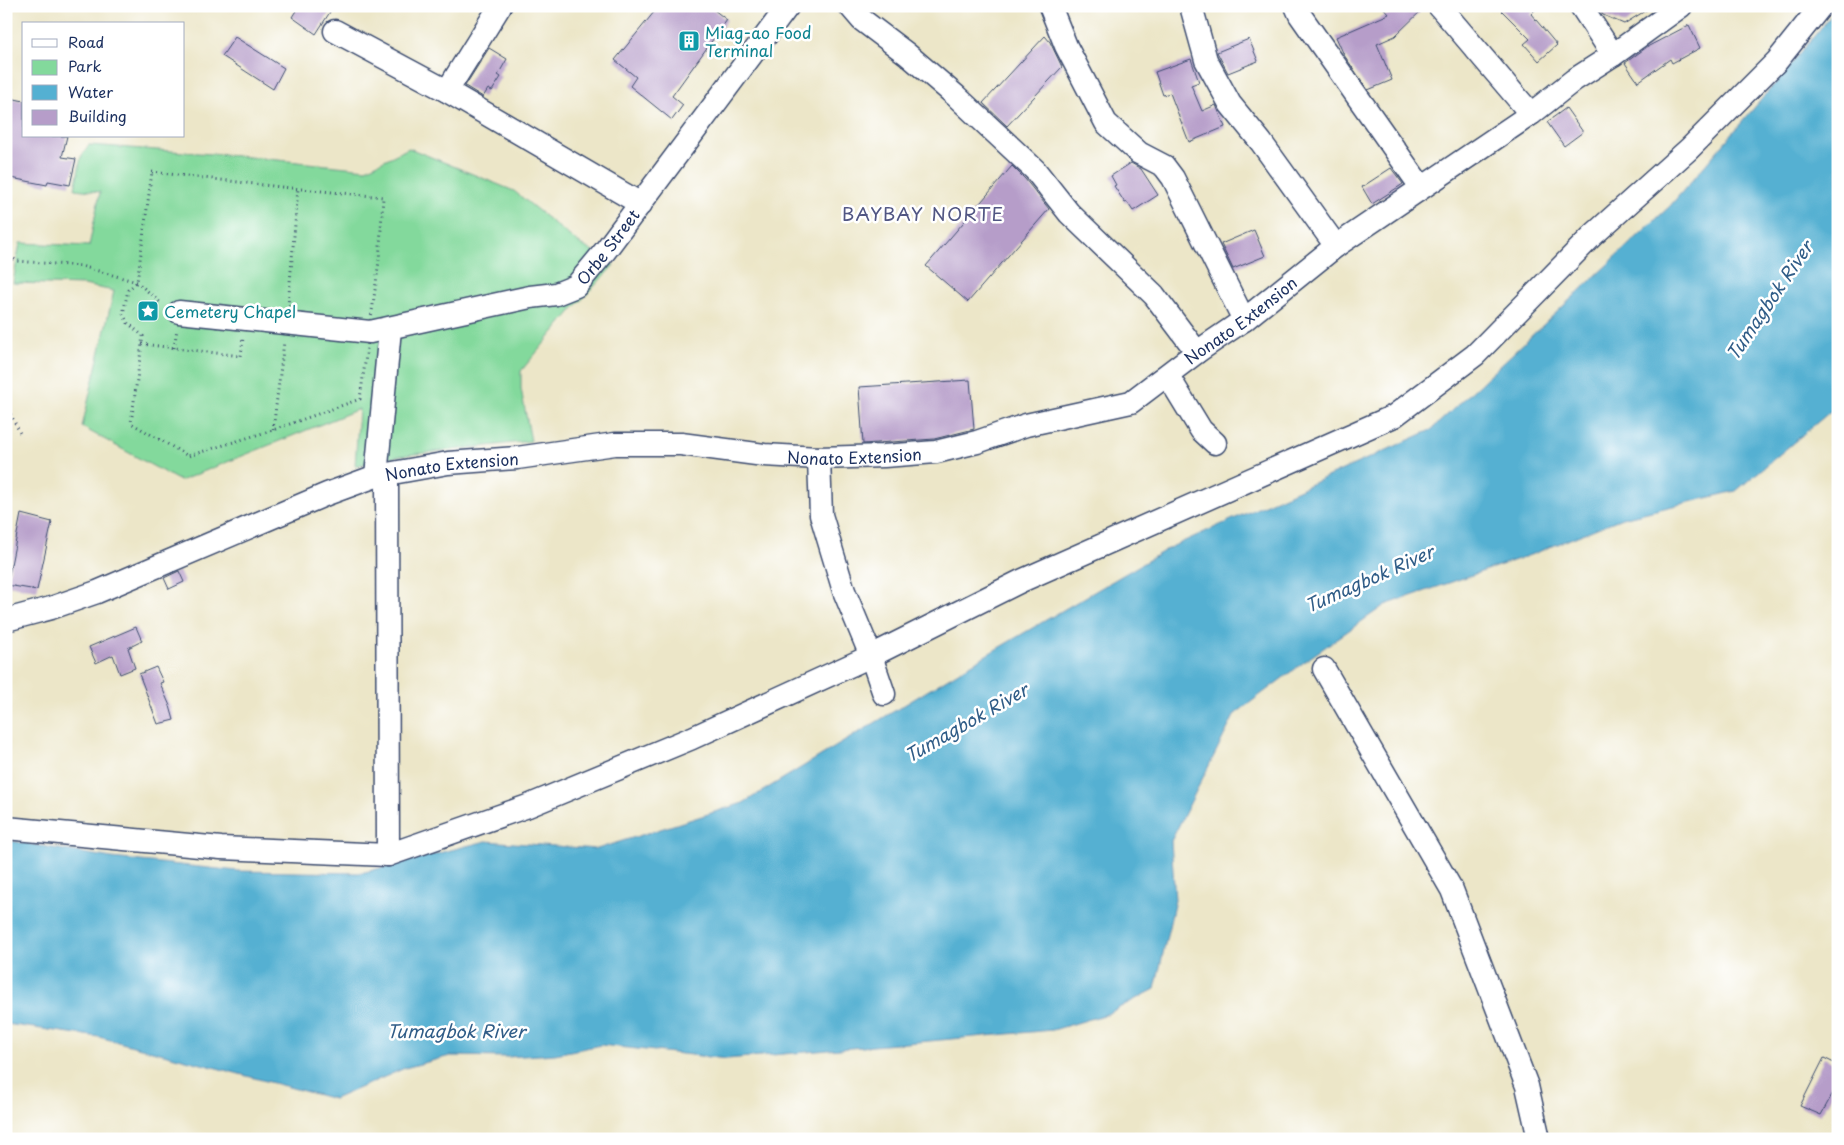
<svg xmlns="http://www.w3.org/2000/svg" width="1844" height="1145" viewBox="0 0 1844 1145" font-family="'Playpen Sans',sans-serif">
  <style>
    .green { fill: #83d99c; stroke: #4f847d }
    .water { fill: #54b0d2; stroke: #387098 }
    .building { fill: #b69dc9 }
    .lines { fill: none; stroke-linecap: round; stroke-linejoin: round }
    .minor-casing { stroke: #3a4a6e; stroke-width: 25 }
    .path { stroke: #3a4a6e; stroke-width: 3; stroke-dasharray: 1 4; stroke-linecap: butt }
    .minor { stroke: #fff; stroke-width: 22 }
    .labels { text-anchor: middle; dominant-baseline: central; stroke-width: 5; stroke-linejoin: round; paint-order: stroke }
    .culture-label { font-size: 16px; fill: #0d838f; stroke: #fff; text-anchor: start }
    .street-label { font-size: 16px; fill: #1b2f5e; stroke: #fff }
    .water-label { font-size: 18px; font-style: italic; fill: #2f5c87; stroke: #fff }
    .quarter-label { font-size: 19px; letter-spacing: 1px; fill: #515683; stroke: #fff }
  </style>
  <rect width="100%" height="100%" fill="#fff"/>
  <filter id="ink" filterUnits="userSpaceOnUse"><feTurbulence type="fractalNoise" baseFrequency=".02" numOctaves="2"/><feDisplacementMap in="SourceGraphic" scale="10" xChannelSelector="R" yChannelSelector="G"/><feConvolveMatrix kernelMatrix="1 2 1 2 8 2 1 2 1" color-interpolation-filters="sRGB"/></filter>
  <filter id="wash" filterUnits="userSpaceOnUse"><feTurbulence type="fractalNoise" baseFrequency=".0096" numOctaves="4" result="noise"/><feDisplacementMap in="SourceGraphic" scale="20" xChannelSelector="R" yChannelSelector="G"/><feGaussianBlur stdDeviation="1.12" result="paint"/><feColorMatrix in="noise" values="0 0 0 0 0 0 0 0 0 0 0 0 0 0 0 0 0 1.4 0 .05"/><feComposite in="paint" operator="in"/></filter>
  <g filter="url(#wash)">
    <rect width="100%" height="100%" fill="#ece6c8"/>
    <!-- green -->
    <path class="green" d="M 89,145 L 239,156 L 366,169 L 409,148 L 514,191 L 577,242 L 614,265 L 574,308 L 521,371 L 521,389 L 531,441 L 399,456 L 355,466 L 359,409 L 180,481 L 82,427 L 114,291 L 84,285 L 13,283 L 20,243 L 89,246 L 100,192 L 75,189 L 81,157 Z"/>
    <!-- water -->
    <path class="water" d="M 1838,7 L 1838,405 L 1736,491 L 1622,518 L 1533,554 L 1385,605 L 1308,659 L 1235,714 L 1171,841 L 1175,900 L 1155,989 L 1107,1014 L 1053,1030 L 727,1059 L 601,1045 L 555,1054 L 507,1057 L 450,1056 L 405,1068 L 334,1099 L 99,1037 L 6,1024 L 6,840 L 112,858 L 238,871 L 361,873 L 486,841 L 597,849 L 743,803 L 988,654 L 1169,548 L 1431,430 L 1670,206 L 1778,80 Z"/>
    <g id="blocks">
      <!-- building -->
      <path class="building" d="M 299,6 L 321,6 L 330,12 L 316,34 L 292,17 Z
        M 659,6 L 709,6 L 727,20 L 672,96 L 683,105 L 672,120 L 630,86 L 636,77 L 615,60 Z
        M 1382,6 L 1426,6 L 1395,36 L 1377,44 L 1392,80 L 1368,90 L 1344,55 L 1336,37 L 1389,14 Z
        M 1497,6 L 1539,6 L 1531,14 L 1557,45 L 1539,61 L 1524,44 L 1530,39 Z
        M 1597,6 L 1653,6 L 1624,24 L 1603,15 Z
        M 1689,25 L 1700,48 L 1672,63 L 1670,59 L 1638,82 L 1625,63 L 1647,47 Z
        M 1045,36 L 1050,42 L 1062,67 L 1007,126 L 983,103 Z
        M 235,37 L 284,68 L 273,89 L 222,56 Z
        M 1249,39 L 1258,61 L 1228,73 L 1217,52 Z
        M 489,48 L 507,59 L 498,75 L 501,77 L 492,91 L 488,89 L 483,97 L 465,86 Z
        M 1191,59 L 1199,82 L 1191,85 L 1202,111 L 1216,105 L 1225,127 L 1189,142 L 1170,93 L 1163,95 L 1155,72 Z
        M 10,98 L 24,101 L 24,136 L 67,136 L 62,157 L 76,159 L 70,185 L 48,181 L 47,185 L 6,177 L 6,114 Z
        M 1566,108 L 1583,132 L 1564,146 L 1547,122 Z
        M 1131,163 L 1141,169 L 1158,195 L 1133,211 L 1127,202 L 1125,203 L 1114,186 L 1116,185 L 1111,176 Z
        M 1012,166 L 1025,179 L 1049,209 L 968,302 L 926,266 Z
        M 1391,168 L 1403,184 L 1372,204 L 1362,187 Z
        M 1254,230 L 1265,256 L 1233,269 L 1221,244 Z
        M 970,380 L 974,429 L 934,439 L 863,444 L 859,387 Z
        M 21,514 L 52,522 L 37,590 L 7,585 Z
        M 179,571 L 184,582 L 169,589 L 164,578 Z
        M 136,627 L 142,641 L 128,648 L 135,668 L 120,674 L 113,655 L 96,663 L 89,647 Z
        M 156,667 L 163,682 L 160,683 L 170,706 L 174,720 L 158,724 L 139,674 Z
        M 1824,1058 L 1838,1065 L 1838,1093 L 1834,1091 L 1821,1115 L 1800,1106 Z"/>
    </g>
  </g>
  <g filter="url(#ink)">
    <use href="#blocks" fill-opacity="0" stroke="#3a4a6e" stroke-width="1"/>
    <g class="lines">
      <!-- minor casing -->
      <g class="minor-casing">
        <g id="minor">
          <path d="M 850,6 L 862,20 L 907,54 L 956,96 L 1035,170 L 1069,213 L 1154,295 L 1197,352"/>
          <path d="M 1050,6 L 1066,46 L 1106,123 L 1139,153 L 1164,166 L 1173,178 L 1244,320"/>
          <path d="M 1191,6 L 1206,60 L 1230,104 L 1261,142 L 1336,246"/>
          <path d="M 1296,6 L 1300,15 L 1421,187"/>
          <path d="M 1439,6 L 1531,114"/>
          <path d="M 1581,6 L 1613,55"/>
          <path d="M 335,31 L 447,91 L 641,204"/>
          <path d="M 447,91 L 500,6"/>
          <path id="s1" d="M 179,312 L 370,332 L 530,297 L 556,294 L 576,286 L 605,251 L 788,6"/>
          <path d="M 1168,376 L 1201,430 L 1215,443"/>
          <path d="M 819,458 L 821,515 L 844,591 L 871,656 L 884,694"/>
          <path d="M 387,474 L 388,855"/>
          <path d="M 376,476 L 390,329"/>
          <path id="s2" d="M 6,620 L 51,608 L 97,592 L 327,494 L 376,476 L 448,463 L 517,458 L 615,444 L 681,444 L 764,455 L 819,458 L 884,456 L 936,452 L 977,442 L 1026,425 L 1131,402 L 1197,352 L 1244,320 L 1336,246 L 1531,114 L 1574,80 L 1613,55 L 1681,6"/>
          <path d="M 1324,669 L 1452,890 L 1527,1086 L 1539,1139"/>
          <path d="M 6,828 L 221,848 L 388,855 L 528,806 L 692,738 L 871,656 L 1021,581 L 1394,416 L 1475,355 L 1592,236 L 1689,149 L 1777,61 L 1821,6"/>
        </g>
      </g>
      <!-- path -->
      <path class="path" d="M 152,172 L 281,187 L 383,197 L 379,261 L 360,399 L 273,430 L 188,456 L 131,423 L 143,336 L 128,323 L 123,314 L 128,290 L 137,282 Z
        M 6,253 L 17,261 L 81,266 L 137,282 L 162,304
        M 288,306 L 298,189
        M 142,344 L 241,356 L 243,337
        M 174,348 L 177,329
        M 6,405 L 20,433
        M 273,430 L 284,342"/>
      <!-- minor -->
      <use href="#minor" class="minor"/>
    </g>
  </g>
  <!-- icons -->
  <defs>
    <g id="building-square" transform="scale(1.125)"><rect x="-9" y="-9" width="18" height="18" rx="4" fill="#0f9aa8" stroke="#fff"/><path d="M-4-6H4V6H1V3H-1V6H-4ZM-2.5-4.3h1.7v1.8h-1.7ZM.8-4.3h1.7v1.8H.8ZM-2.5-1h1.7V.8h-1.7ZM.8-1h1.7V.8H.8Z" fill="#fff"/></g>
    <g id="sight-square" transform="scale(1.125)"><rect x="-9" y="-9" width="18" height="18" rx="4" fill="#0f9aa8" stroke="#fff"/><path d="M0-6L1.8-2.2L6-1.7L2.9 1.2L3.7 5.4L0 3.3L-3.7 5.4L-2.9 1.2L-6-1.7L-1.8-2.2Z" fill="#fff"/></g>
  </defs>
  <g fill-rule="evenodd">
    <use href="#building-square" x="689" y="41"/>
    <use href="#sight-square" x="148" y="311"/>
  </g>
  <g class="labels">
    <!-- culture labels -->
    <g class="culture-label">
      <text x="705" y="32">Miag-ao Food<tspan x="705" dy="18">Terminal</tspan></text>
      <text x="164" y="311">Cemetery Chapel</text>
    </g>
    <!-- street labels -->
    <g class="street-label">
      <text stroke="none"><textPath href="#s1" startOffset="454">Orbe Street</textPath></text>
      <text stroke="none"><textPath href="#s2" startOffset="1299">Nonato Extension</textPath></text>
      <text stroke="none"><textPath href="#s2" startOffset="879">Nonato Extension</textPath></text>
      <text stroke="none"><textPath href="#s2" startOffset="474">Nonato Extension</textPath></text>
    </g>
    <!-- water labels -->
    <g class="water-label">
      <text transform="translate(1769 300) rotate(-56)">Tumagbok River</text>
      <text transform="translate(1369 578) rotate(-24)">Tumagbok River</text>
      <text transform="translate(966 722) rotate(-30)">Tumagbok River</text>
      <text x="456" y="1030">Tumagbok River</text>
    </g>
    <!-- quarter labels -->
    <g class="quarter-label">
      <text x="923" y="213">BAYBAY NORTE</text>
    </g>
  </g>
  <!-- margin -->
  <rect width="1844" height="1145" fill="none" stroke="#fff" stroke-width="25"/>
  <!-- legend -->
  <rect x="22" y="22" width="162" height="115" fill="#ffffff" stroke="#a4acbf"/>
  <rect x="32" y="39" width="25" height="8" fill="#ffffff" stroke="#a4acbf"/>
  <text x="68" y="48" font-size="15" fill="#1b2f5e">Road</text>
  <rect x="32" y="60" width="25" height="15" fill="#83d99c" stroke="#a4acbf"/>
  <text x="68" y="72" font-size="15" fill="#1b2f5e">Park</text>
  <rect x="32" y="85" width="25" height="15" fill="#54b0d2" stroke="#a4acbf"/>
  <text x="68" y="98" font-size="15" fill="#1b2f5e">Water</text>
  <rect x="32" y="110" width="25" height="15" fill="#b69dc9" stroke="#a4acbf"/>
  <text x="68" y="122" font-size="15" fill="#1b2f5e">Building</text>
</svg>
